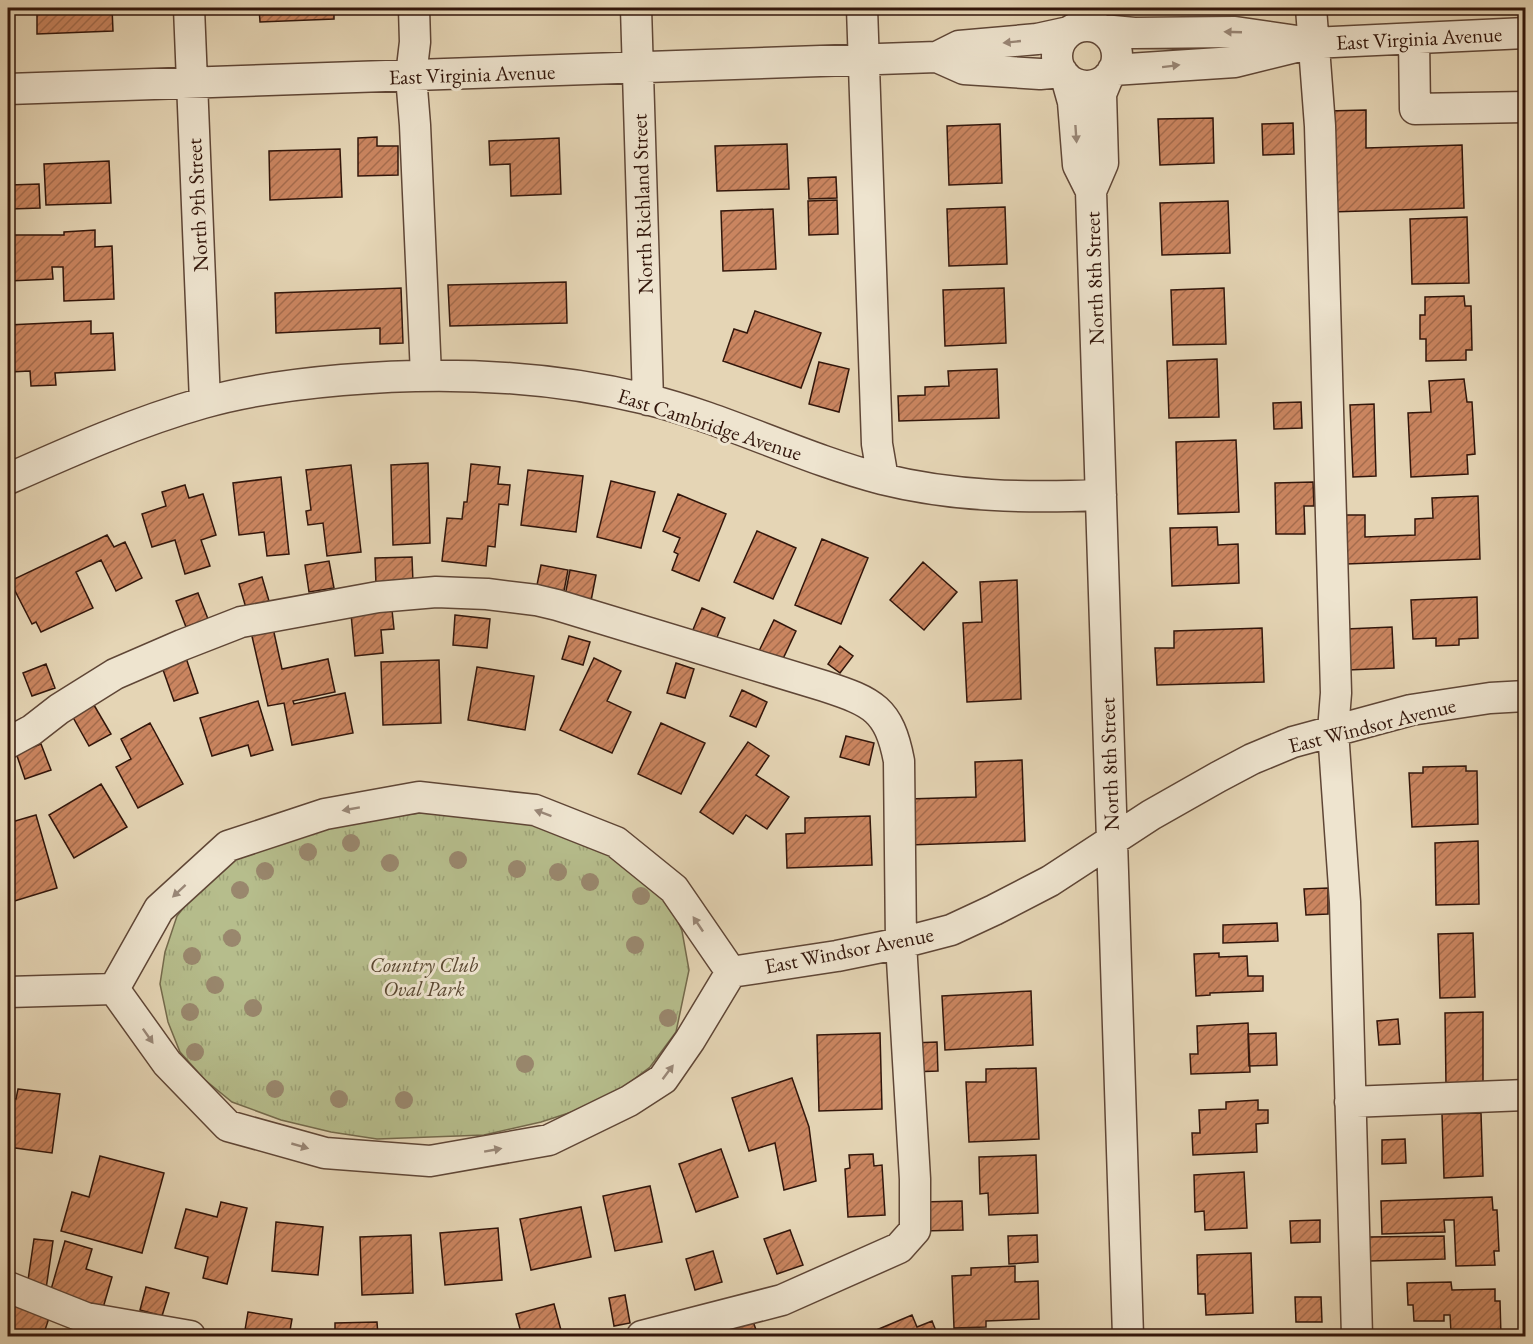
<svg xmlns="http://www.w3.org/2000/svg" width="1533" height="1344" viewBox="0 0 1533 1344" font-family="'EB Garamond',serif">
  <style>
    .park { fill: url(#park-tufts); stroke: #746a4c; stroke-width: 1.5 }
    .building { fill: url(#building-hatch); stroke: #32160b; stroke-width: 1.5 }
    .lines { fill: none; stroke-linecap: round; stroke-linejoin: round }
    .minor-casing { stroke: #5f4636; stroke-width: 33 }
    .minor { stroke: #eee4cf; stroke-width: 30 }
    .tree { fill: #99876d }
    .oneway { fill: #998777 }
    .labels { text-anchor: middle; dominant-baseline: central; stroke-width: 6; stroke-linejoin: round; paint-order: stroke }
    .street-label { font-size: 21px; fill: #32160b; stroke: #eee4cf }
    .park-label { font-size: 21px; font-style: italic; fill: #5a4832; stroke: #eee4cf }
  </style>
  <defs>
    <pattern id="park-tufts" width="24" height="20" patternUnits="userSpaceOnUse" patternTransform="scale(1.5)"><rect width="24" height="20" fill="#b6bd8c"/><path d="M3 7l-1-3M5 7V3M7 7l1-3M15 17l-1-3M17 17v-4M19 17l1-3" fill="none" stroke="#9da277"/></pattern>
    <pattern id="building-hatch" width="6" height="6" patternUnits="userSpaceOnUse" patternTransform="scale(1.5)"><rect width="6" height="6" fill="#ca8560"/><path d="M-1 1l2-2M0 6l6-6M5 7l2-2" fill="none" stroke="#a56c4d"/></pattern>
  </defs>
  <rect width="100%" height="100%" fill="#e5d5b5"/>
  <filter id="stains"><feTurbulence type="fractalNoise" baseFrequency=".00333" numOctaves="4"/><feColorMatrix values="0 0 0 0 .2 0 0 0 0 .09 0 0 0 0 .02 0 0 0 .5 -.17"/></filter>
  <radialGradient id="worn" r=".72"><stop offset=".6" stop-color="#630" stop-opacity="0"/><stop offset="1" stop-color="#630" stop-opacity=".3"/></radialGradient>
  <!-- park -->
  <path class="park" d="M 420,813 L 475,816 L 531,824 L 612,852 L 665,891 L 682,931 L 689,970 L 676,1032 L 650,1067 L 621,1089 L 581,1109 L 541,1122 L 484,1135 L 377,1139 L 331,1132 L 281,1120 L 232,1102 L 205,1080 L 180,1052 L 168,1022 L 160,984 L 165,952 L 177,916 L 203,883 L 236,858 L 328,828 L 373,819 Z"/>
  <!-- building -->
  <path class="building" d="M 61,8 L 112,8 L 113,31 L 37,34 L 37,13 L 61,12 Z
    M 259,8 L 334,8 L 334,19 L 260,22 Z
    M 506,8 L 563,8 L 563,12 L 506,14 Z
    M 1366,110 L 1366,148 L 1462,145 L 1464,208 L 1330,212 L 1328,111 Z
    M 1213,118 L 1214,163 L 1160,165 L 1158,119 Z
    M 1293,123 L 1294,154 L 1263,155 L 1262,124 Z
    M 1000,124 L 1002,183 L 949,185 L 947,126 Z
    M 377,137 L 377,146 L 398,146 L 398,175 L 358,176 L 358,138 Z
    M 559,138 L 561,194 L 511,196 L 510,164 L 490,165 L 489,141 Z
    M 787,144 L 789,189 L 717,191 L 715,146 Z
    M 340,149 L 342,197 L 270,200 L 269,151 Z
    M 109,161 L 111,203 L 46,205 L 44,164 Z
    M 836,177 L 837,198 L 809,199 L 808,178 Z
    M 39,184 L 40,208 L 11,209 L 10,185 Z
    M 837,200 L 838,234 L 809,235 L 808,201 Z
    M 1228,201 L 1230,253 L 1162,255 L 1160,203 Z
    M 1005,207 L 1007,264 L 949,266 L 947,209 Z
    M 773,209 L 776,269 L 723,271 L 721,211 Z
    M 1467,217 L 1469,283 L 1412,284 L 1410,219 Z
    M 95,230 L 95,247 L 112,246 L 114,299 L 64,301 L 63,267 L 52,267 L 53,279 L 9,281 L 8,235 L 64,235 L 64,232 Z
    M 566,282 L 567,323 L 450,326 L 448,285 Z
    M 401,288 L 403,343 L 380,344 L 380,328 L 276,333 L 275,293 Z
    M 1004,288 L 1006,343 L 945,346 L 943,290 Z
    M 1224,288 L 1226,344 L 1173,345 L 1171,290 Z
    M 1464,296 L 1465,306 L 1471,306 L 1472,350 L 1466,350 L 1466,360 L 1426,361 L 1426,339 L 1420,339 L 1420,315 L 1425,315 L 1425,297 Z
    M 755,311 L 821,333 L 801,388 L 723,361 L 734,329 L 747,333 Z
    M 91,321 L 91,334 L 113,333 L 115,370 L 55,373 L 56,385 L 31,386 L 30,371 L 10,372 L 12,410 L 8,410 L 8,325 Z
    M 1217,359 L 1219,417 L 1169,418 L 1167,361 Z
    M 819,362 L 849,369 L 839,412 L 809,404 Z
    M 997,369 L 999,418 L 899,421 L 898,396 L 925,395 L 925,387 L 949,386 L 948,371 Z
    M 1464,379 L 1467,402 L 1472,402 L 1475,454 L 1467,455 L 1468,474 L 1411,477 L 1408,413 L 1431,412 L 1429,381 Z
    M 1301,402 L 1302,428 L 1274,429 L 1273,403 Z
    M 1374,404 L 1376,476 L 1353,477 L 1350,405 Z
    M 1236,440 L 1239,512 L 1178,514 L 1176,442 Z
    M 428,463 L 430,543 L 393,545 L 391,465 Z
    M 471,464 L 500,467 L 498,484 L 510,485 L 508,505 L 499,504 L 495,547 L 488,546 L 486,566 L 442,561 L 447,518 L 462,519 L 464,502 L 467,502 Z
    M 351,465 L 361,552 L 327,556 L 323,523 L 308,525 L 306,511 L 311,510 L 306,470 Z
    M 528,470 L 583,476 L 576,532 L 521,525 Z
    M 281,477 L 289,554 L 267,556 L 264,532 L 239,535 L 233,483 Z
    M 611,481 L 655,492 L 641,548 L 597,537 Z
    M 1313,482 L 1314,506 L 1304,506 L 1305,534 L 1276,534 L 1275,483 Z
    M 185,485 L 189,498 L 203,494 L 216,535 L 201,540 L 210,566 L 185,574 L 175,540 L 152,547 L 142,514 L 166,506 L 162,492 Z
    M 678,494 L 726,514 L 699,581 L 672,570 L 678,554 L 674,552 L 680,538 L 663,531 Z
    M 1478,496 L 1480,559 L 1346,564 L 1345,515 L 1365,515 L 1365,537 L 1415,535 L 1415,519 L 1433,518 L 1432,498 Z
    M 1217,527 L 1218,545 L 1238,544 L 1239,583 L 1172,586 L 1170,528 Z
    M 757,531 L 796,548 L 773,599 L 734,582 Z
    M 107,535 L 114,547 L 125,542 L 142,578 L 116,591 L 101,560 L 76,572 L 93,608 L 41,632 L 36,622 L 32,624 L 10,581 Z
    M 822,539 L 868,558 L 841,624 L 795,605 Z
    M 412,557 L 413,583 L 376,585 L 375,558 Z
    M 329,561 L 334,588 L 309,592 L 305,565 Z
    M 923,562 L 957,592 L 924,630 L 890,600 Z
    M 541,565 L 568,570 L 563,596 L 536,590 Z
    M 570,570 L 596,575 L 591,601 L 565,596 Z
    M 262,577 L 269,601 L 246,608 L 239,584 Z
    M 1017,580 L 1021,699 L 967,702 L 963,623 L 982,622 L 980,582 Z
    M 198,593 L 208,619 L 186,627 L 176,601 Z
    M 1477,597 L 1478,638 L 1459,639 L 1459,645 L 1436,646 L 1436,638 L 1413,639 L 1411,600 Z
    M 702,608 L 725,618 L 715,642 L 692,632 Z
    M 392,610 L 394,629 L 381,630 L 383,653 L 355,656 L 351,614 Z
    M 455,615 L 490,619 L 487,648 L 453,645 Z
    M 774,620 L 796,631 L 781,663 L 758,653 Z
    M 1392,627 L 1394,668 L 1348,670 L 1346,629 Z
    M 273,628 L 282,669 L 328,659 L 335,692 L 293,701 L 294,704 L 345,693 L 353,733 L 292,745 L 284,703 L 268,706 L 251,632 Z
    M 1262,628 L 1264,682 L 1157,685 L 1155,648 L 1174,648 L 1174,631 Z
    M 569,636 L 590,642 L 583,665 L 562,659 Z
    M 840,646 L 853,656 L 840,673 L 828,664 Z
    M 186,658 L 198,693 L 174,701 L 162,667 Z
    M 594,658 L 621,671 L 607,701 L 631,712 L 612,753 L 560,730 Z
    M 439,660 L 441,723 L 383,725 L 381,662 Z
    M 676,663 L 694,669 L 685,698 L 667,693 Z
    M 46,664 L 55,688 L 32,696 L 23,673 Z
    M 477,667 L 534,676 L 525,730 L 468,720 Z
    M 742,690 L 767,702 L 756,727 L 730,716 Z
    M 91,700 L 111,734 L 89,746 L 70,712 Z
    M 258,701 L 273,750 L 251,756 L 248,745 L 212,756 L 200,718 Z
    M 150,723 L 183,784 L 138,808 L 116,767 L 131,759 L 121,739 Z
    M 661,723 L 705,743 L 681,794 L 638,774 Z
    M 846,736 L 874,743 L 869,765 L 840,757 Z
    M 748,742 L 769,756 L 756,775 L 789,797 L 767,829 L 746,815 L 733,834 L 700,812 Z
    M 41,744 L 51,770 L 25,779 L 16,753 Z
    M 1022,760 L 1025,841 L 909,845 L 907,799 L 976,797 L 975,762 Z
    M 1466,766 L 1466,771 L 1477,771 L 1478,824 L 1412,827 L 1409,773 L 1423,773 L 1423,767 Z
    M 101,784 L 127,827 L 74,858 L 49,815 Z
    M 36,815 L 57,888 L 8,903 L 8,823 Z
    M 870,816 L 872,865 L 787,868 L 786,834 L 805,833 L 805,818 Z
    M 1478,841 L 1479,904 L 1436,905 L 1435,843 Z
    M 1328,888 L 1328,914 L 1306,915 L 1304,889 Z
    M 1277,923 L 1278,941 L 1223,943 L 1223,925 Z
    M 1473,933 L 1475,997 L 1440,998 L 1438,934 Z
    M 1219,953 L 1219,957 L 1247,956 L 1248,976 L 1263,976 L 1263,991 L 1210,993 L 1210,995 L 1196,996 L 1194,954 Z
    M 1031,991 L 1033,1045 L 945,1050 L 942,996 Z
    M 1483,1012 L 1483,1086 L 1446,1086 L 1445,1013 Z
    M 1398,1019 L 1400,1044 L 1379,1045 L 1377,1021 Z
    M 1248,1023 L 1250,1072 L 1191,1074 L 1190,1054 L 1198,1054 L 1197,1026 Z
    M 880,1033 L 882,1109 L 819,1111 L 817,1035 Z
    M 1276,1033 L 1277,1065 L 1249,1066 L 1248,1034 Z
    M 937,1042 L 938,1071 L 912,1072 L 911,1043 Z
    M 1036,1068 L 1039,1139 L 969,1142 L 966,1082 L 986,1082 L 986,1069 Z
    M 792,1078 L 809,1127 L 816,1181 L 784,1190 L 775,1143 L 749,1151 L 732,1098 Z
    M 18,1089 L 60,1094 L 52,1153 L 8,1147 L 8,1098 L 16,1099 Z
    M 1258,1100 L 1258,1110 L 1268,1110 L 1268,1123 L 1256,1124 L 1257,1152 L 1193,1155 L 1192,1133 L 1200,1133 L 1199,1110 L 1226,1109 L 1226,1102 Z
    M 1481,1113 L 1483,1176 L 1444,1178 L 1442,1114 Z
    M 1405,1139 L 1406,1163 L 1382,1164 L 1382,1140 Z
    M 721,1149 L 738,1197 L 696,1212 L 679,1164 Z
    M 873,1154 L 874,1166 L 882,1165 L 885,1215 L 848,1217 L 845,1169 L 850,1168 L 849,1155 Z
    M 1036,1155 L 1038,1213 L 989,1215 L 988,1193 L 980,1194 L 979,1157 Z
    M 100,1156 L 164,1173 L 142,1253 L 61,1231 L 72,1192 L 89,1197 Z
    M 1244,1172 L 1247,1228 L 1205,1230 L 1204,1211 L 1195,1212 L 1194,1175 Z
    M 650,1186 L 662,1242 L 615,1251 L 603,1196 Z
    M 1492,1197 L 1493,1210 L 1497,1210 L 1499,1251 L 1494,1251 L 1495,1265 L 1456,1266 L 1454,1220 L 1444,1220 L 1445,1232 L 1382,1234 L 1381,1201 Z
    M 962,1201 L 963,1230 L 922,1231 L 921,1202 Z
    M 221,1202 L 247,1208 L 227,1284 L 203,1278 L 208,1257 L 175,1248 L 186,1209 L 217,1217 Z
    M 581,1207 L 591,1257 L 531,1270 L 520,1219 Z
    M 1320,1220 L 1320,1242 L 1291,1243 L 1290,1221 Z
    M 276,1222 L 323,1227 L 318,1275 L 272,1271 Z
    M 498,1228 L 502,1280 L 445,1285 L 440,1233 Z
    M 790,1230 L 803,1265 L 777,1274 L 764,1239 Z
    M 411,1235 L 413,1293 L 362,1295 L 360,1237 Z
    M 1037,1235 L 1038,1262 L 1009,1264 L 1008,1236 Z
    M 1444,1236 L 1445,1259 L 1370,1261 L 1369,1237 Z
    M 34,1239 L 53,1241 L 46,1289 L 27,1287 Z
    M 65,1241 L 92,1249 L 86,1269 L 112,1277 L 103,1308 L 50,1293 Z
    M 713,1251 L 722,1282 L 695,1290 L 686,1259 Z
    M 1251,1253 L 1253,1313 L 1206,1315 L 1205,1294 L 1198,1294 L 1197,1255 Z
    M 1015,1266 L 1015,1282 L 1038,1281 L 1039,1319 L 986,1321 L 986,1327 L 954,1328 L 952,1276 L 971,1275 L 971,1268 Z
    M 1451,1282 L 1452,1290 L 1495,1289 L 1495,1301 L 1500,1301 L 1501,1336 L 1414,1336 L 1414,1333 L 1451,1332 L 1450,1315 L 1444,1315 L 1444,1321 L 1414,1321 L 1413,1305 L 1408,1305 L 1407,1283 Z
    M 146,1287 L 169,1293 L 162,1316 L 140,1310 Z
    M 625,1295 L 630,1323 L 614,1326 L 609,1298 Z
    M 1295,1297 L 1321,1297 L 1322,1322 L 1296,1322 Z
    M 9,1304 L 49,1318 L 43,1336 L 15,1336 L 8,1334 Z
    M 554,1304 L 562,1334 L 549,1336 L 522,1336 L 516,1314 Z
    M 248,1312 L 292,1319 L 289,1336 L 244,1336 Z
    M 912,1315 L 917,1327 L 932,1321 L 938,1336 L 868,1336 L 867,1334 Z
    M 753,1321 L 758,1336 L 717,1336 L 715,1332 Z
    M 377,1322 L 378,1336 L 335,1336 L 335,1323 Z
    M 1247,1332 L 1248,1336 L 1199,1336 L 1199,1335 Z"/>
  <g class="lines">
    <!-- minor casing -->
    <g class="minor-casing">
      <path id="minor" d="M 189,8 L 205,402
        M 414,8 L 415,42 L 411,76 L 415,125 L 426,375
        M 636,8 L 648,400
        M 862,8 L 877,444 L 883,479
        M 1311,8 L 1320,126 L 1336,693 L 1333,731 L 1345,902 L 1357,1336
        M1057 56a30 30 0 1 1 60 0a30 30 0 1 1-60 0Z
        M 1102,30 L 1134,33 L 1235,32 L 1297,41
        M 1414,39 L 1415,109 L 1526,107
        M 937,57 L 964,69 L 1040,74 L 1062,72
        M 1113,70 L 1235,62 L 1312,43 L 1526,33
        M 1066,77 L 1073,102 L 1078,165 L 1091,191
        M 1108,77 L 1101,94 L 1103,163 L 1091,191 L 1128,1336
        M 8,89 L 937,57 L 959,46 L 1037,39 L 1069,32
        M 8,479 C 71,451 136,422 203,403 C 248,390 296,384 342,380 C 445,371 546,375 646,399 C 727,419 801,458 882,479 C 954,497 1027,498 1101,495
        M 8,743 L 32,730 L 59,709 L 115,674 L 182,645 L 241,622 L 378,597 L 436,592 L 487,594 L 536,600 L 557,605 L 824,686 C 873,702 889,709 899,761 L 901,943 L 915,1179 L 915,1230 L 899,1248 L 782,1300 L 642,1336
        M 731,972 L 837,956 L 901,943 L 951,930 L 994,910 L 1050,881 L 1151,815 L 1218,777 L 1252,759 L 1293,742 L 1411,710 L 1490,698 L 1526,696
        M 114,989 L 167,1063 L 228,1126 L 325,1153 L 430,1161 L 549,1140 L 629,1101 L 663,1079 L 690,1040 L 731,972
        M 114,989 L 159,909 L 228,846 L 325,814 L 419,797 L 535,810 L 616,842 L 674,889 L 731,972
        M 8,992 L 114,989
        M 1350,1102 L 1526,1095
        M 8,1287 L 86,1318 L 190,1336"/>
    </g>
    <!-- minor -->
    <use href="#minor" class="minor"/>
  </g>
  <!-- trees -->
  <g class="tree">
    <circle cx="351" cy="843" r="9"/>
    <circle cx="308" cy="852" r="9"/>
    <circle cx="458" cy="860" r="9"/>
    <circle cx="390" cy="863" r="9"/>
    <circle cx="517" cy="869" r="9"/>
    <circle cx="265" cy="871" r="9"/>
    <circle cx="558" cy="872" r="9"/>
    <circle cx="590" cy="882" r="9"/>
    <circle cx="240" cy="890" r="9"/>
    <circle cx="641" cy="896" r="9"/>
    <circle cx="232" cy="938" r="9"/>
    <circle cx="635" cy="945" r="9"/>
    <circle cx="192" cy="956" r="9"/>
    <circle cx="215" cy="985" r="9"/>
    <circle cx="253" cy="1008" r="9"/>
    <circle cx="190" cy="1012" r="9"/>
    <circle cx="668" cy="1018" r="9"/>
    <circle cx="195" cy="1052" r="9"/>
    <circle cx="525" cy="1064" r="9"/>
    <circle cx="275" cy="1089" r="9"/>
    <circle cx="339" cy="1099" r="9"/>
    <circle cx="404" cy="1100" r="9"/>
  </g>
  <!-- one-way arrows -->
  <defs><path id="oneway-solid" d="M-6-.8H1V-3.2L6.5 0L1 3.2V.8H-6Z" transform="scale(1.5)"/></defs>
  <g class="oneway">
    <use href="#oneway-solid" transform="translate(1233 32) rotate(-178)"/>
    <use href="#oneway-solid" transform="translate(1012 42) rotate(174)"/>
    <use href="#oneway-solid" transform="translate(1171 66) rotate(-7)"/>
    <use href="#oneway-solid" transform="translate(1076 134) rotate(86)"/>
    <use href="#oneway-solid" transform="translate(351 809) rotate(170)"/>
    <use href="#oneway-solid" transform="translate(543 813) rotate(-160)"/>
    <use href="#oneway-solid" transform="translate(179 891) rotate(137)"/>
    <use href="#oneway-solid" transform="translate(698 924) rotate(-124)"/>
    <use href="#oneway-solid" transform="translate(148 1036) rotate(55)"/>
    <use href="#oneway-solid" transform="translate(668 1072) rotate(-53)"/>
    <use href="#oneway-solid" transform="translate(300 1146) rotate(16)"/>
    <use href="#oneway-solid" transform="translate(493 1150) rotate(-10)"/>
  </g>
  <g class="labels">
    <!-- street labels -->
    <g class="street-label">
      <text transform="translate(1419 38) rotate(-3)">East Virginia Avenue</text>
      <text transform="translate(472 74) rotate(-2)">East Virginia Avenue</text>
      <text transform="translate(642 204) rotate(-92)">North Richland Street</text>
      <text transform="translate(197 205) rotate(-93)">North 9th Street</text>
      <text transform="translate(1094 278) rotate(-92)">North 8th Street</text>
      <text transform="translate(710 424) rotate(18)">East Cambridge Avenue</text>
      <text transform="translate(1372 725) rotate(-14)">East Windsor Avenue</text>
      <text transform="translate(1109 764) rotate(-92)">North 8th Street</text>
      <text transform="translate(849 950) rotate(-11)">East Windsor Avenue</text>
    </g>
    <!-- park labels -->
    <g class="park-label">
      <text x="424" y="964">Country Club<tspan x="424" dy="24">Oval Park</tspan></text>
    </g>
  </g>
  <!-- margin -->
  <rect width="1533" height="1344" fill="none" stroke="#e5d5b5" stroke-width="30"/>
  <rect x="9" y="9" width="1515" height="1326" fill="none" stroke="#32160b" stroke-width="3"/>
  <rect x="15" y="15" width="1503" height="1314" fill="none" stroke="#32160b" stroke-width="1.5"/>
  <rect width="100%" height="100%" filter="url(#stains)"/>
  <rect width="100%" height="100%" fill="url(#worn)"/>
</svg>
